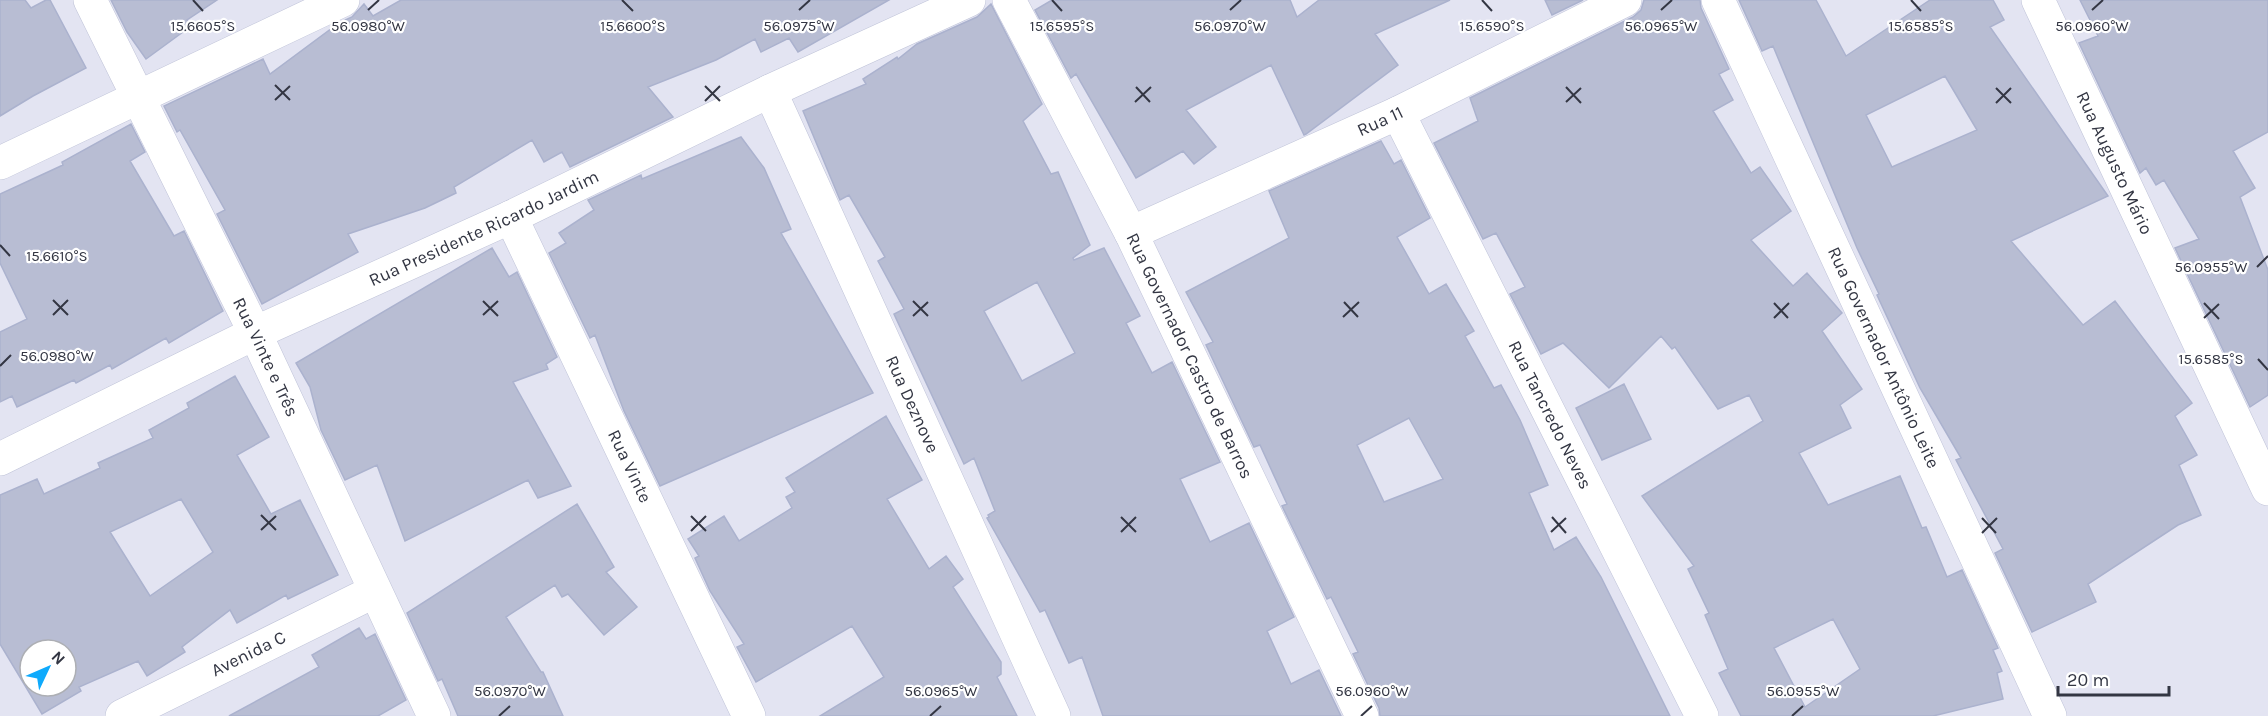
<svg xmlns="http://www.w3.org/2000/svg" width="2268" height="716" viewBox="0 0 2268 716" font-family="Karla,sans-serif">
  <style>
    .building { fill: #b8bdd3; stroke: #abb2ce; stroke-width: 1.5; fill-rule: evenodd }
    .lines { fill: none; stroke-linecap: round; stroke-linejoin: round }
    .minor-casing { stroke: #bfc3d8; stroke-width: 34 }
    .minor { stroke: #fff; stroke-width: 33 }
    .ticks { fill: none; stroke: #333643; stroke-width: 2 }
    .labels { text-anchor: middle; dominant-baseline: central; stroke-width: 4.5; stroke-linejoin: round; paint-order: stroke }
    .street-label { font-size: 18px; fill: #333643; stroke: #fff }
    .ticks-label { font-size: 15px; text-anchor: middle; fill: #333643; stroke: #fff; stroke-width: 4.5; stroke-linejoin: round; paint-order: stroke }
  </style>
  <rect width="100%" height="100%" fill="#e3e4f2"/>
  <!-- building -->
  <path class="building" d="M 0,0 L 25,0 L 31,8 L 46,0 L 50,0 L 86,68 L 33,96 L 0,116 Z
    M 111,0 L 217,0 L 187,20 L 191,26 L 146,59 L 127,32 Z
    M 401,0 L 889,0 L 798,52 L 789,38 L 761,52 L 755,39 L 716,60 L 648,87 L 673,117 L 570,167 L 562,152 L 544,162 L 532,140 L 454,187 L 456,193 L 425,208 L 348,234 L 358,252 L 262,304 L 217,214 L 225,210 L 180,130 L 177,132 L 164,106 L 263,59 L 270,74 L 339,23 L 352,17 L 364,4 L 373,16 Z
    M 1052,0 L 1290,0 L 1297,17 L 1319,0 L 1450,0 L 1375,34 L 1398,65 L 1306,134 L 1304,135 L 1271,65 L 1186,110 L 1216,147 L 1194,164 L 1183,151 L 1136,178 L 1076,74 L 1071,78 L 1035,10 Z
    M 1545,0 L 1583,0 L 1552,15 Z
    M 1644,0 L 1700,0 L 1701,8 L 1729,69 L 1719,74 L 1733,100 L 1713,111 L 1751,173 L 1760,167 L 1791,211 L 1751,240 L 1793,286 L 1807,273 L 1842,313 L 1822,331 L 1862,389 L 1840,405 L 1851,428 L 1799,453 L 1828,505 L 1900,476 L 1922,528 L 1926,527 L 1947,577 L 1962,570 L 1998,648 L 1993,650 L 2002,671 L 1997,673 L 2003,699 L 1933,716 L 1741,716 L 1719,673 L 1728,669 L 1705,615 L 1709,613 L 1688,569 L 1694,566 L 1642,496 L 1763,421 L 1749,395 L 1718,409 L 1675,347 L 1672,349 L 1661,336 L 1609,388 L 1563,343 L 1541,354 L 1510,294 L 1525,287 L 1496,233 L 1483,239 L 1434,143 L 1478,121 L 1470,98 L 1633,17 L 1641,10 ZM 1833,619 L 1860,669 L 1805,707 L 1774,648 Z
    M 1739,0 L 1816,0 L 1846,56 L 1930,0 L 1993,0 L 2004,20 L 1990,27 L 2108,196 L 2011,241 L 2083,325 L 2115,301 L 2192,403 L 2175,416 L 2197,455 L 2179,465 L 2201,515 L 2178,525 L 2088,584 L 2096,602 L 2032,632 L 1995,553 L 2003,549 L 1956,460 L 1961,458 L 1920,388 L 1877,295 L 1879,294 L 1857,248 L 1773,46 L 1762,51 ZM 1945,76 L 1977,130 L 1892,167 L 1866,115 Z
    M 2080,0 L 2268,0 L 2268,132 L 2233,151 L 2255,188 L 2240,197 L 2268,270 L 2268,395 L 2250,407 L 2175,248 L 2199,239 L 2164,180 L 2156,185 L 2146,168 L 2140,173 L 2079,43 L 2098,36 Z
    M 991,4 L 1042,104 L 1023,121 L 1051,174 L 1058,172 L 1090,245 L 1073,258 L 1074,260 L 1104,248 L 1140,316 L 1126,323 L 1152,373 L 1172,362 L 1220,462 L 1180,479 L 1210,542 L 1249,523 L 1294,617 L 1267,631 L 1291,684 L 1319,670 L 1341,716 L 1103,716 L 1082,657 L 1069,663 L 1045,610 L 1040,612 L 987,518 L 989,517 L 988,515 L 995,511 L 974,458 L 964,464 L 894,314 L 904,309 L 878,261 L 885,257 L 849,195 L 840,200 L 803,111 L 866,84 L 863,79 L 897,57 L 898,59 L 917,44 L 977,17 ZM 1037,282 L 1075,353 L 1022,381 L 984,311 Z
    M 131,124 L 145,152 L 130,161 L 174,236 L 184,231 L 223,311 L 169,343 L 166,338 L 112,369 L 110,365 L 76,383 L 74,380 L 17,407 L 12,396 L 0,402 L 0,332 L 27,319 L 0,263 L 0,194 L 63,165 L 62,162 Z
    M 741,137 L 764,168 L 791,229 L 781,233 L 873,393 L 660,486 L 624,411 L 595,335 L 590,338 L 549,253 L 566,243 L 559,233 L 594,210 L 588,200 L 641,175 L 642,179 Z
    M 1381,141 L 1394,164 L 1401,160 L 1430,218 L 1397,237 L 1429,294 L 1446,284 L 1474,331 L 1465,336 L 1494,388 L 1501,385 L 1520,420 L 1548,485 L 1529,493 L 1554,550 L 1576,537 L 1601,577 L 1670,716 L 1380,716 L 1379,708 L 1353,654 L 1358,652 L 1331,597 L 1327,599 L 1282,506 L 1287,504 L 1260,445 L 1254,447 L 1206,345 L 1213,342 L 1186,292 L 1289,238 L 1269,191 ZM 1409,418 L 1443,479 L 1384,502 L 1357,445 Z
    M 492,248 L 509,277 L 517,272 L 557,357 L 546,364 L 548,369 L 513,382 L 571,486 L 538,498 L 528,480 L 405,541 L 377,465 L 345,480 L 321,430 L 310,387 L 296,363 Z
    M 235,376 L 269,437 L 237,455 L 271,514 L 300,500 L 338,575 L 288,599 L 286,595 L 237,623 L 230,610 L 182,647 L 185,652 L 147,676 L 138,661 L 79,687 L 81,691 L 42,714 L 0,644 L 0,495 L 37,479 L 44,494 L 100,468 L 98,463 L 153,438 L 149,430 L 189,408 L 187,403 ZM 181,499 L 213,552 L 150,596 L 110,532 ZM 30,650 L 66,650 L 66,686 L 30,686 Z
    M 1624,384 L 1651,439 L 1602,460 L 1576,408 Z
    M 886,416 L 922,480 L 887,499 L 929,569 L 946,556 L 963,579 L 953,587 L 1001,662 L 1001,674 L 997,677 L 1017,716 L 820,716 L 884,677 L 852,626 L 756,682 L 737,647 L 744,644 L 710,591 L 695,558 L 699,556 L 688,539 L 724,516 L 739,541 L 792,508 L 786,497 L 795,492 L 786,478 Z
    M 577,504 L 614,567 L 606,572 L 637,607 L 604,635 L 568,594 L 562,597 L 555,585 L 506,617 L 541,672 L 543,672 L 563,716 L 458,716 L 442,679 L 438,681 L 407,613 Z
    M 359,628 L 366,639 L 375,634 L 406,700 L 378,716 L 229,716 L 319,667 L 312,655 Z"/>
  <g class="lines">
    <!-- minor casing -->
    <g class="minor-casing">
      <g id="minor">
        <path id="s1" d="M 90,0 L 255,333 L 434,716"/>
        <path id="s2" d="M 1009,0 L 1131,233 L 1362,716"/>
        <path id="s3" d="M 1718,0 L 2050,716"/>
        <path id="s4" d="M 2038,0 L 2268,489"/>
        <path id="s5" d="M 770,91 L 1054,716"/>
        <path id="s6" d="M 1398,113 L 1702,716"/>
        <path d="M 0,163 L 343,0"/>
        <path id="s7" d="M 511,217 L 749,716"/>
        <path id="s8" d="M 1131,233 L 1398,113 L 1625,0"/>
        <path id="s9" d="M 0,459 L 255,333 L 511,217 L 770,91 L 969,0"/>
        <path id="s10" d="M 122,716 L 375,591"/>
      </g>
    </g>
    <!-- minor -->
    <use href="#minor" class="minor"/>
  </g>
  <!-- ticks -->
  <path class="ticks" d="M 193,0 L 203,11M 622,0 L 633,11M 1052,0 L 1062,11M 1482,0 L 1492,11M 1911,0 L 1921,11M 368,10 L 379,0M 799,10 L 810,0M 1230,10 L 1241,0M 1661,10 L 1672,0M 2092,10 L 2103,0M 275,85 L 290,100M 705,86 L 720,101M 1136,87 L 1150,102M 1566,87 L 1581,103M 1996,88 L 2011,103M 275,100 L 290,86M 705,101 L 720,86M 1135,102 L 1151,87M 1566,102 L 1581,88M 1996,103 L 2011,88M 0,245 L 10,256M 2257,267 L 2268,256M 53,300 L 68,315M 483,301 L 498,316M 913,301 L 928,316M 1344,302 L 1358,317M 1774,303 L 1788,318M 2204,303 L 2219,319M 53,315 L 68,300M 483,315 L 498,301M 913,316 L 928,302M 1343,317 L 1359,302M 1774,318 L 1789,303M 2204,318 L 2219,304M 2258,359 L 2268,370M 0,366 L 11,355M 261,515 L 276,530M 691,516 L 706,531M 1121,517 L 1136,532M 1552,517 L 1566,533M 1982,518 L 1996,533M 261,530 L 276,516M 691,531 L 706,516M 1121,532 L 1136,517M 1551,532 L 1566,518M 1982,533 L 1997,518M 499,716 L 510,706M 930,716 L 941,706M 1361,716 L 1372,706M 1792,716 L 1803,706"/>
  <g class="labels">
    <!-- street labels -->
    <g class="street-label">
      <text stroke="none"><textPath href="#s8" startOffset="273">Rua 11</textPath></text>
      <text stroke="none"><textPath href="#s4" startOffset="180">Rua Augusto Mário</textPath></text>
      <text stroke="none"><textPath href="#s9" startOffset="536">Rua Presidente Ricardo Jardim</textPath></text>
      <text stroke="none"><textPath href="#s1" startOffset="398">Rua Vinte e Três</textPath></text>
      <text stroke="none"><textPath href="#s2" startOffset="399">Rua Governador Castro de Barros</textPath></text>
      <text stroke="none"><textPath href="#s3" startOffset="394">Rua Governador Antônio Leite</textPath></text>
      <text stroke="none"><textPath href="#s5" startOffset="344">Rua Deznove</textPath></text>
      <text stroke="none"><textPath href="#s6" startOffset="338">Rua Tancredo Neves</textPath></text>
      <text stroke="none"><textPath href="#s7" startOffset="276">Rua Vinte</textPath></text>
      <text stroke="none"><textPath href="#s10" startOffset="141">Avenida C</textPath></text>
    </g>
  </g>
  <g class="ticks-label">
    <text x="368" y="31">56.0980°W</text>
    <text x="799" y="31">56.0975°W</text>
    <text x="1230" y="31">56.0970°W</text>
    <text x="1661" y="31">56.0965°W</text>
    <text x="2092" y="31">56.0960°W</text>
    <text x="203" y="31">15.6605°S</text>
    <text x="633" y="31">15.6600°S</text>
    <text x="1062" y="31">15.6595°S</text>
    <text x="1492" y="31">15.6590°S</text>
    <text x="1921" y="31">15.6585°S</text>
    <text x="57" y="261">15.6610°S</text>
    <text x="2211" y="272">56.0955°W</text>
    <text x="57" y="361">56.0980°W</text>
    <text x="2211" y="364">15.6585°S</text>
    <text x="510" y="696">56.0970°W</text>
    <text x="941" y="696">56.0965°W</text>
    <text x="1372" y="696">56.0960°W</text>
    <text x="1803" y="696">56.0955°W</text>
  </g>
  <!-- north arrow -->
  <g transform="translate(48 668) rotate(46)"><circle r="28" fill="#ffffff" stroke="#adafb4" stroke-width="1.5"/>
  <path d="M0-4.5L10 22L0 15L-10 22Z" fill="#0faafc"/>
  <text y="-9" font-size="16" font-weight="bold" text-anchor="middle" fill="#333643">N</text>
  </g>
  <!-- scale -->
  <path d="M2058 686v9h111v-9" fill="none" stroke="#333643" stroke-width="3"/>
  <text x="2067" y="686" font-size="18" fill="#333643" stroke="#ffffff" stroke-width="4.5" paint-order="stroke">20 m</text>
</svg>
